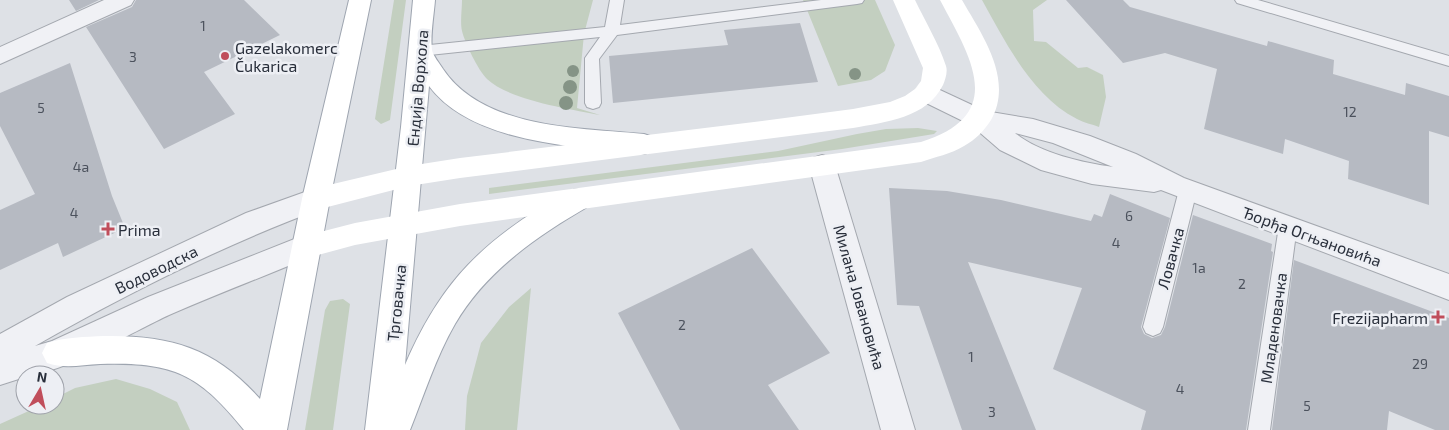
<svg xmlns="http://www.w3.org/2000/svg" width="1449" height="430" viewBox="0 0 1449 430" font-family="'Exo 2',sans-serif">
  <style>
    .green { fill: #c3cfc0 }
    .building { fill: #b6bac2 }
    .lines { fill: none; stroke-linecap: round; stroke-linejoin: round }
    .service-casing { stroke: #a4a8af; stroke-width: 2 }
    .minor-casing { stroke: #a4a8af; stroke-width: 2 }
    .tertiary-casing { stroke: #a4a8af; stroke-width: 2 }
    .primary-casing { stroke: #9ea5b0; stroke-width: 2 }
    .service { fill: #f0f1f5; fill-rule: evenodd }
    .minor { fill: #f0f1f5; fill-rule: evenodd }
    .tertiary { fill: #f0f1f5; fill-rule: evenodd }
    .secondary { fill: #fff; fill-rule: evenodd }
    .primary { fill: #fff; fill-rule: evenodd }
    .tree { fill: #859486 }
    .poi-dot { fill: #c04e5b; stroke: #edeff4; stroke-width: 2 }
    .labels { text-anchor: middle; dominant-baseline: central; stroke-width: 5; stroke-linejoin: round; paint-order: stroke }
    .number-label { font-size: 14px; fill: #4c525d }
    .poi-label { font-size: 16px; fill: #292f3b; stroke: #edeff4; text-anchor: start }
    .street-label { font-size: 16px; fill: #292f3b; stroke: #edeff4 }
  </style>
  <rect width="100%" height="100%" fill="#dee1e6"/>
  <!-- green -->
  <path class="green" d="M 394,0 L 406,0 L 390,120 L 381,124 L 375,119 Z
    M 462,0 L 593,0 L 584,34 L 577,108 L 600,115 C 569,109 509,100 487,79 C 478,70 465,43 462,31 C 460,22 462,9 462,0 Z
    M 803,0 L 875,0 L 895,45 L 885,71 L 871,80 L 838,86 Z
    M 982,0 L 1047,0 L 1033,10 L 1034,41 L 1046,42 L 1078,68 L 1087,67 L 1103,75 L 1106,97 L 1099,127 C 1092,124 1084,123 1077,119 C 1032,96 1006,43 982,0 Z
    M 918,128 L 937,131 L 934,134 L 842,149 L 489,194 L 489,188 L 778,151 L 857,134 L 886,129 Z
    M 531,288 L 517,430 L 465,430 L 467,396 L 481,343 L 509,307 Z
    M 343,299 L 350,304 L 333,430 L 305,430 L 325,310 L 330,301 Z
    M 116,379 L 150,389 L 177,402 L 190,430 L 0,430 L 0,424 L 42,405 L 55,405 L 55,398 L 75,388 Z"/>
  <!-- building -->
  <path class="building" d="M 69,0 L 99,0 L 76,11 Z
    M 136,0 L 244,0 L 280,35 L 204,72 L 235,114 L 164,149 L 86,27 L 132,7 Z
    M 1066,0 L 1123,0 L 1130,7 L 1267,46 L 1268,41 L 1334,60 L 1333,74 L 1405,95 L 1406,83 L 1449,96 L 1449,137 L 1429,131 L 1429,205 L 1348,179 L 1349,161 L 1285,139 L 1283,154 L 1204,129 L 1217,69 L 1165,53 L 1123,63 Z
    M 800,23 L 818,82 L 613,103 L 609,56 L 728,45 L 724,30 Z
    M 70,63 L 112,196 L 125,228 L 63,257 L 58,243 L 0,270 L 0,210 L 35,194 L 0,126 L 0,93 Z
    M 889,188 L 947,191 L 1001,200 L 1091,221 L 1094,214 L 1102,217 L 1110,194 L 1170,218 L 1141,327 L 1144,334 L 1152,338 L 1161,335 L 1165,327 L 1193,215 L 1272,244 L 1271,251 L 1273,252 L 1246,430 L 1141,430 L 1146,411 L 1053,369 L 1082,288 L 968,262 L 1036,430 L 962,430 L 919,306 L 897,305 Z
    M 752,248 L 830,353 L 768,385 L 799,430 L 680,430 L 618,313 Z
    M 1294,260 L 1449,318 L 1449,430 L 1435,430 L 1389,411 L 1387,430 L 1272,430 Z"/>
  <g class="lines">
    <!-- service casing -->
    <g class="service-casing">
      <path id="service" d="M 610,0 L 624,0 L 620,25 L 821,0 L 864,0 L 862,3 L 857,4 L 617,35 L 599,59 L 601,103 L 599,107 L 593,109 L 587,107 L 585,103 L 585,58 L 600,37 L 420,56 L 415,55 L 413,51 L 415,47 L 420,46 L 605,27 Z
        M 1235,0 L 1258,0 L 1449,56 L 1449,66 L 1237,3 Z
        M 1188,183 L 1194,185 L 1197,190 L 1163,327 L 1160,333 L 1153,336 L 1146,333 L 1143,327 L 1179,190 L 1182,185 Z
        M 1288,219 L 1294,221 L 1297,226 L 1270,430 L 1248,430 L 1279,226 L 1282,221 Z"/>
    </g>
    <!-- minor casing -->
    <g class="minor-casing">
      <path id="minor" d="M 104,0 L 134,0 L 131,5 L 0,64 L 0,47 Z
        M 822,155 L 831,158 L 835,165 L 915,430 L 881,430 L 809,165 L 813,158 Z"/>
    </g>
    <!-- tertiary casing -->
    <g class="tertiary-casing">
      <path id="tertiary" d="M 927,84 L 985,111 L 1033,119 L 1090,136 L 1136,154 L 1184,178 L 1449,274 L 1449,300 L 1161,190 L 1154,192 L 1092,184 L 1041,170 L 1000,150 L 971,125 L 918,99 L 915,93 L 918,87 ZM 1015,133 L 1053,143 L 1113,167 C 1083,163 1039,153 1015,133 Z
        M 316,188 L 326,191 L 330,199 L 326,207 C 225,244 128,293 35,346 L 52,341 L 148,297 L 307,234 L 317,238 L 321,246 L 317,254 C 268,275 217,294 169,315 C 134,331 61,375 25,375 L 25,377 L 0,385 L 0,334 L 67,297 L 246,213 Z"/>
    </g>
    <!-- primary casing -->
    <g class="primary-casing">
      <path id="primary" d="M 349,0 L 371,0 L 330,199 L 287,430 L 244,430 C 198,373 173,362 100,364 C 82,365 64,369 47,363 L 42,353 L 47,343 C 65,337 85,337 104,336 C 170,335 215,348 260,399 L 302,199 Z
        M 413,0 L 435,0 C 434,14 430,36 432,50 C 433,56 440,64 443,69 C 483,129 580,128 644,134 L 653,137 L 657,144 L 653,151 L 644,154 C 578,147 472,144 429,86 L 405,365 C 437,291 473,250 540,208 C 555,198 571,185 589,190 L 593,198 L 589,206 C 537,236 486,271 455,324 C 436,357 424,395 410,430 L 365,430 L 401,127 Z"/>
    </g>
    <!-- service -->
    <use href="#service" class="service"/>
    <!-- minor -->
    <use href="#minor" class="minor"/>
    <!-- tertiary -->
    <use href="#tertiary" class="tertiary"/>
    <!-- secondary -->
    <path class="secondary" d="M 893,0 L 915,0 C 925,21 939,44 946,66 C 948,72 945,80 943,85 C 927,118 885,122 853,128 L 460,178 L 409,186 L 316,210 L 306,207 L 302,199 L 306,191 L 316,188 L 409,166 L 460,158 L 754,122 L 853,109 L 890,102 L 905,96 L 915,89 L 921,81 L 923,68 Z
      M 940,0 L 962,0 C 982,35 1014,79 991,120 C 984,131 975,140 964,146 C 951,154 935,157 921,162 L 460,226 L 355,245 L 307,258 L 297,254 L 293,246 L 297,238 L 355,223 L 460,204 L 921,142 C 1008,115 971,58 940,0 Z"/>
    <!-- primary -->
    <use href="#primary" class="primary"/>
  </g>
  <!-- trees -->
  <g class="tree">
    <circle cx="573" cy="71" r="6"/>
    <circle cx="855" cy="74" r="6"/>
    <circle cx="570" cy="87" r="7"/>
    <circle cx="566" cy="103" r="7"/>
  </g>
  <!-- markers -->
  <g class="poi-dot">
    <circle cx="225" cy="56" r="5"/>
    <path d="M105.5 221.5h5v5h5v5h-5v5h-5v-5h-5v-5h5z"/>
    <path d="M1435.5 309.5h5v5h5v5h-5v5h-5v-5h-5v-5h5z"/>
  </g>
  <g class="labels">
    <!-- number labels -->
    <g class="number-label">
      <text x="203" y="25">1</text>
      <text x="133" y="56">3</text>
      <text x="41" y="107">5</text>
      <text x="1350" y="111">12</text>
      <text x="81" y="166">4a</text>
      <text x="74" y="212">4</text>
      <text x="1129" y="215">6</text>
      <text x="1116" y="242">4</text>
      <text x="1199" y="267">1a</text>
      <text x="1242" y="283">2</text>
      <text x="682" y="324">2</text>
      <text x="971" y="356">1</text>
      <text x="1420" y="363">29</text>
      <text x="1180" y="388">4</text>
      <text x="1307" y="405">5</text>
      <text x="992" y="411">3</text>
    </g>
    <!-- poi labels -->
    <g class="poi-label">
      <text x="235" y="47">Gazelakomerc<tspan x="235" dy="18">Čukarica</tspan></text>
      <text x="118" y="229">Prima</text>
      <text x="1428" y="317" text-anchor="end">Frezijapharm</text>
    </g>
    <!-- street labels -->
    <g class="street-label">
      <text transform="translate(417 88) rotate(-85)">Ендија Ворхола</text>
      <text transform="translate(1312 236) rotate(20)">Ђорђа Огњановића</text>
      <text transform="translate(1170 258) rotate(-75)">Ловачка</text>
      <text transform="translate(156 269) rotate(-26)">Водоводска</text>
      <text transform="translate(860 297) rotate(74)">Милана Јовановића</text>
      <text transform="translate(396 303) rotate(-84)">Трговачка</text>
      <text transform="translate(1273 328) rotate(-82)">Младеновачка</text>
    </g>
  </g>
  <!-- north arrow -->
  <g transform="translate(40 390) rotate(9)"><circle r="24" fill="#edeff4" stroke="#9fa2aa"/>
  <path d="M0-4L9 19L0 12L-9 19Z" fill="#c04e5b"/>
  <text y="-8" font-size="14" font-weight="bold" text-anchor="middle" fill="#292f3b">N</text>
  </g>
</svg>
